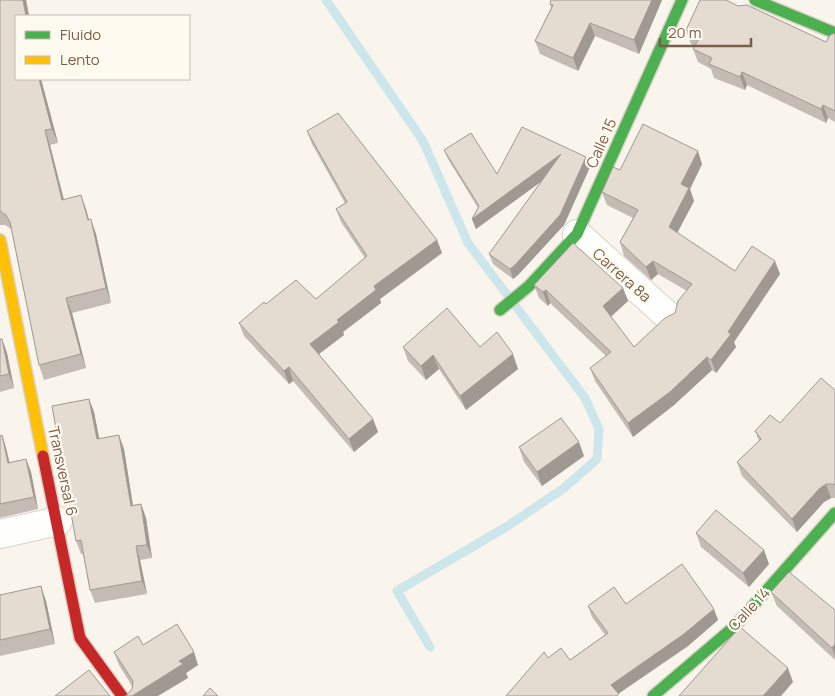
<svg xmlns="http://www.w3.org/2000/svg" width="835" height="696" viewBox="0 0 835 696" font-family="Manrope,sans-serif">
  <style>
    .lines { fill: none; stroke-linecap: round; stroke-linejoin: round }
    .stream { stroke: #cce6eb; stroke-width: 9 }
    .street-casing { stroke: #d8d2ca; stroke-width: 30 }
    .fast-casing { stroke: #d9d1c8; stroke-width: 14 }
    .slow-casing { stroke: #d9d1c8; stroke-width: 14 }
    .jam-casing { stroke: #d9d1c8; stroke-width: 14 }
    .street { stroke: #fefefc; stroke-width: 28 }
    .fast { stroke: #4caf50; stroke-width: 11 }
    .slow { stroke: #ffc107; stroke-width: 11 }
    .jam { stroke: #c62828; stroke-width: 11 }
    .wall { fill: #c4bcb4 }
    .shaded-wall { fill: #a09992 }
    .building { fill: #e4dbd1; stroke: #a09992 }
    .labels { text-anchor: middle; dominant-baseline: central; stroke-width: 4.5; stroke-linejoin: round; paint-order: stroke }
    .street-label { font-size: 15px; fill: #7a5e49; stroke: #fffaef }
  </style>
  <rect width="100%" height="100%" fill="#f9f5ec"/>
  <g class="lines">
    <!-- stream -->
    <path class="stream" d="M 326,0 L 423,141 L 468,243 L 585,398 L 599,429 L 597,459 L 564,488 L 506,527 L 397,591 L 430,647"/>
    <!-- street casing -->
    <g class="street-casing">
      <path id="street" d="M 577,234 L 668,316
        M 0,534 L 58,521"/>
    </g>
    <!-- fast casing -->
    <g class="fast-casing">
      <path id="fast" d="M 755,0 L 835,33
        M 500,310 L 529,286 L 577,234 L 682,0
        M 653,696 L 735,626 L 835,513"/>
    </g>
    <!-- slow casing -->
    <g class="slow-casing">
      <path id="slow" d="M 0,240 L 43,456"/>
    </g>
    <!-- jam casing -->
    <g class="jam-casing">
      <path id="jam" d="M 43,456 L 80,638 L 122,696"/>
    </g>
    <!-- street -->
    <use href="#street" class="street"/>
    <!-- fast -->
    <use href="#fast" class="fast"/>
    <!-- slow -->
    <use href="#slow" class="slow"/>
    <!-- jam -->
    <use href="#jam" class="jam"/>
  </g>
  <!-- wall -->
  <path class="wall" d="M 0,0 L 26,0 L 29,16 L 16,16 L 16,79 L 41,79 L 58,143 L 50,145 L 64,199 L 86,209 L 89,220 L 96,234 L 111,303 L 72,313 L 86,368 L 44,380 L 39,365 L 11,229 L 5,225 L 0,225 Z
    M 551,0 L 662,0 L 639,54 L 595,36 L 578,71 L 540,54 L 535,41 L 551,8 L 550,4 Z
    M 738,6 L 826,42 L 835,33 L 835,122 L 828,118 L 826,123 L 747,85 L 745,90 L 714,78 L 711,69 L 698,62 L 693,49 L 695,46 L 691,44 L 686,30 Z
    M 307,131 L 437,240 L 442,253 L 380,299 L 381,303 L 343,332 L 344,335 L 319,354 L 373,419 L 378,432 L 354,452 L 293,381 L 289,384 L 244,336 L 239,323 L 266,304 L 316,299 L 365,258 L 341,222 L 336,209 L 345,203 L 312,144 Z
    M 444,150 L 497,174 L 586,157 L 590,167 L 564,225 L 518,275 L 513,279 L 493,264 L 489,254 L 542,181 L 476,229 L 472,219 L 478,208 L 448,159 Z
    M 702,164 L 690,189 L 694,201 L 677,233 L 735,271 L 780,274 L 734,342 L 736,347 L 716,373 L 712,370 L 674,405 L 633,437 L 595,381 L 590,368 L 606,356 L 550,303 L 548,306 L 539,298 L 534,285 L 623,288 L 628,301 L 611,317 L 634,347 L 675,313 L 687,291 L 658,274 L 651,280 L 624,256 L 620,242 L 633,218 L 607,205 L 602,192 L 620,170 Z
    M 0,339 L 2,339 L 7,353 L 14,388 L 0,392 Z
    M 403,347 L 480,347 L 518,369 L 466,410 L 439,369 L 426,380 L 408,361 Z
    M 835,390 L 835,498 L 831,498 L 824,502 L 797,532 L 742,476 L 737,462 L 759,441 L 755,431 L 780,423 Z
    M 89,399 L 94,412 L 99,439 L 124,449 L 133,505 L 141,504 L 146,518 L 152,558 L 140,560 L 147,594 L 95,603 L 90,590 L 83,554 L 81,554 L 76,541 L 70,505 L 64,491 L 60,451 Z
    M 2,435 L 6,448 L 10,463 L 26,459 L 31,472 L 38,509 L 0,518 L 0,436 Z
    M 519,447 L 584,456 L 542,486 L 524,462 Z
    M 696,533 L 769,564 L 749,587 L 701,547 Z
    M 771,592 L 835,610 L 835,660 L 777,606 Z
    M 0,595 L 46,601 L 55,644 L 0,656 Z
    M 626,604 L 718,620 L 688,646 L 618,694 L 506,696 L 548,658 L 570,660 L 605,635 L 592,617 L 588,606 Z
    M 143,645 L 198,665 L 186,673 L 188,678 L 127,695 L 132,689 L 132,686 L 119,665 L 114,652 Z"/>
  <!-- shaded-wall -->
  <path class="shaded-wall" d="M 23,0 L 26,0 L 29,16 L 26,16 Z
    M 652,0 L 662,0 L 639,54 L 634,40 Z
    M 590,23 L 595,36 L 578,71 L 573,58 Z
    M 742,72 L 747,85 L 745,90 L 740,77 Z
    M 39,79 L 41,79 L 58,143 L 52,129 Z
    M 823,105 L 828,118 L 826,123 L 821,109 Z
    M 45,130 L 50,145 L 67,214 L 62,200 Z
    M 698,151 L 702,164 L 690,189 L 694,201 L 673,241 L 669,227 L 681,184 Z
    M 561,154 L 565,164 L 476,229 L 472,219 Z
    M 586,157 L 590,167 L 564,225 L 518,275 L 513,279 L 510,269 Z
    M 81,195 L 86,209 L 93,235 L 88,220 Z
    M 91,219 L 96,234 L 111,303 L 106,288 Z
    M 437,240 L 442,253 L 380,299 L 381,303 L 343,332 L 344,335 L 315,357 L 310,344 L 374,286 Z
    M 653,261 L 658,274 L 651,280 L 646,267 Z
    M 775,261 L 780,274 L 734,342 L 736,347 L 716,373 L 711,360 L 728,332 Z
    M 623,288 L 628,301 L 608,319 L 603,306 Z
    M 546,290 L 550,303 L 548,306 L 543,292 Z
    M 66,298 L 72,313 L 86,368 L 81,354 Z
    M 2,339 L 7,353 L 14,388 L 9,374 Z
    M 513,354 L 518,369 L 466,410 L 460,396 Z
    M 433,355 L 439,369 L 426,380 L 421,366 Z
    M 707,357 L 712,370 L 674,405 L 633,437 L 628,423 Z
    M 289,367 L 293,381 L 289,384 L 284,371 Z
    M 89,399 L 94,412 L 102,452 L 97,439 Z
    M 373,419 L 378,432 L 354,452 L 349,439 Z
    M 2,435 L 6,448 L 12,476 L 8,463 Z
    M 119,435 L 124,449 L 135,519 L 131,506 Z
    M 579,442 L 584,456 L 542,486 L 537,472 Z
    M 26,459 L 31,472 L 38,509 L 34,497 Z
    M 826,484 L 831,498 L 824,502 L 797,532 L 792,519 L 819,489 Z
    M 141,504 L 146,518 L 152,558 L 147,545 Z
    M 136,546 L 140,560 L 147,594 L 142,581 Z
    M 764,550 L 769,564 L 749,587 L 743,573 Z
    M 41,586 L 46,601 L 55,644 L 50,629 Z
    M 714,609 L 718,620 L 688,646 L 615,696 L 611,685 Z
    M 835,644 L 835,656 L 832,648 Z
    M 194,652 L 198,665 L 186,673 L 188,678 L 158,696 L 132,696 L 179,661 Z
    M 788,668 L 793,682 L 781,696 L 763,696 Z"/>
  <!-- building -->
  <path class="building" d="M 0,0 L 23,0 L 26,16 L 16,16 L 16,79 L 39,79 L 52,129 L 45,130 L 62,200 L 81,195 L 88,220 L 91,219 L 106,288 L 66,298 L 81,354 L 39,365 L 10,222 L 6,215 L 0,211 Z
    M 551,0 L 652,0 L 634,40 L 590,23 L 573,58 L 535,41 L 553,5 L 550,4 Z
    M 700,0 L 726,0 L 738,6 L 747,5 L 826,42 L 830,35 L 835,33 L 835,111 L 823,105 L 821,109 L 742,72 L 740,77 L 709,64 L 712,58 L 693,49 L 700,37 L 686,30 Z
    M 338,113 L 437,240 L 374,286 L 376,290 L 337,320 L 339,322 L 310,344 L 373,419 L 349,439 L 289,367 L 284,371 L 239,323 L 264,302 L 266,304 L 296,280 L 316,299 L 367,256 L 336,209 L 347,202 L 307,131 Z
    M 643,124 L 698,151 L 681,184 L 689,188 L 669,227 L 735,271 L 752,246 L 775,261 L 728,332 L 731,334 L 711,360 L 707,357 L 670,392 L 628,423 L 590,368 L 611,352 L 546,290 L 543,292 L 534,285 L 573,243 L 623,288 L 603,306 L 634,347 L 665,318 L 675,313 L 678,301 L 692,284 L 653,261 L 646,267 L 620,242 L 638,210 L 602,192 L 613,167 L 620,170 Z
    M 522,127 L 586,157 L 560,215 L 515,265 L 510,269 L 489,254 L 561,154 L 472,219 L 479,206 L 444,150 L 471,133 L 497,174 Z
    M 447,308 L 480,347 L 497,332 L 513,354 L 460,396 L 433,355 L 421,366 L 403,347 Z
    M 0,339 L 2,339 L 9,374 L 0,376 Z
    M 821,378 L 835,390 L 835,485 L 833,484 L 826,484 L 819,489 L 792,519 L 737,462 L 761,439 L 755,431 L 770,415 L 780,423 Z
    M 89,399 L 97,439 L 119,435 L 131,506 L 141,504 L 147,545 L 136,546 L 142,581 L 90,590 L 81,540 L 76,541 L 67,491 L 64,491 L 56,452 L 60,451 L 52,406 Z
    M 561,418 L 579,442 L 537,472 L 519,447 Z
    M 2,435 L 8,463 L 26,459 L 34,497 L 0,504 L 0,436 Z
    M 716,510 L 764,550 L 743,573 L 696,533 Z
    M 682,564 L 714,609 L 684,634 L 611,685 L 619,694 L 616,696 L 506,696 L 544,652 L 548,658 L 561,648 L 570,660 L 608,633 L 588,606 L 614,587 L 626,604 Z
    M 789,572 L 835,610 L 835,644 L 832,648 L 771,592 Z
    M 41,586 L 50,629 L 0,640 L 0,595 Z
    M 177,624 L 194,652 L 179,661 L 183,664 L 132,696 L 125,696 L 127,695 L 132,689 L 133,681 L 114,652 L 138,636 L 143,645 Z
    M 740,627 L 788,668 L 763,696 L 679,696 Z
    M 89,670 L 110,696 L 55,696 Z
    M 210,688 L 218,696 L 203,696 Z"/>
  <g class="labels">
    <!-- street labels -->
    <g class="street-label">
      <text transform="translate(601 143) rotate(-66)">Calle 15</text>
      <text transform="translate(622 275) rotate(42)">Carrera 8a</text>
      <text transform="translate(63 471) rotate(78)">Transversal 6</text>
      <text transform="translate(749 609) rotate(-47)">Calle 14</text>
    </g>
  </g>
  <!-- legend -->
  <rect x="15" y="15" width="175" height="65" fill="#fffaef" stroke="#cabcad"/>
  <rect x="25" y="31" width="25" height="8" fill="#4caf50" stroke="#cabcad"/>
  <text x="60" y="40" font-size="15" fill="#7a5e49">Fluido</text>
  <rect x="25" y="56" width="25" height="8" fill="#ffc107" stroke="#cabcad"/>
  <text x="60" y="65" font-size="15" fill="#7a5e49">Lento</text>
  <!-- scale -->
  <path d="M660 38v8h91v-8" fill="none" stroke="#7a5e49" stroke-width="2.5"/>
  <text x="668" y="38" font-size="15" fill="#7a5e49" stroke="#fffaef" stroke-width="4" paint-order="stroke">20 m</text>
</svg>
